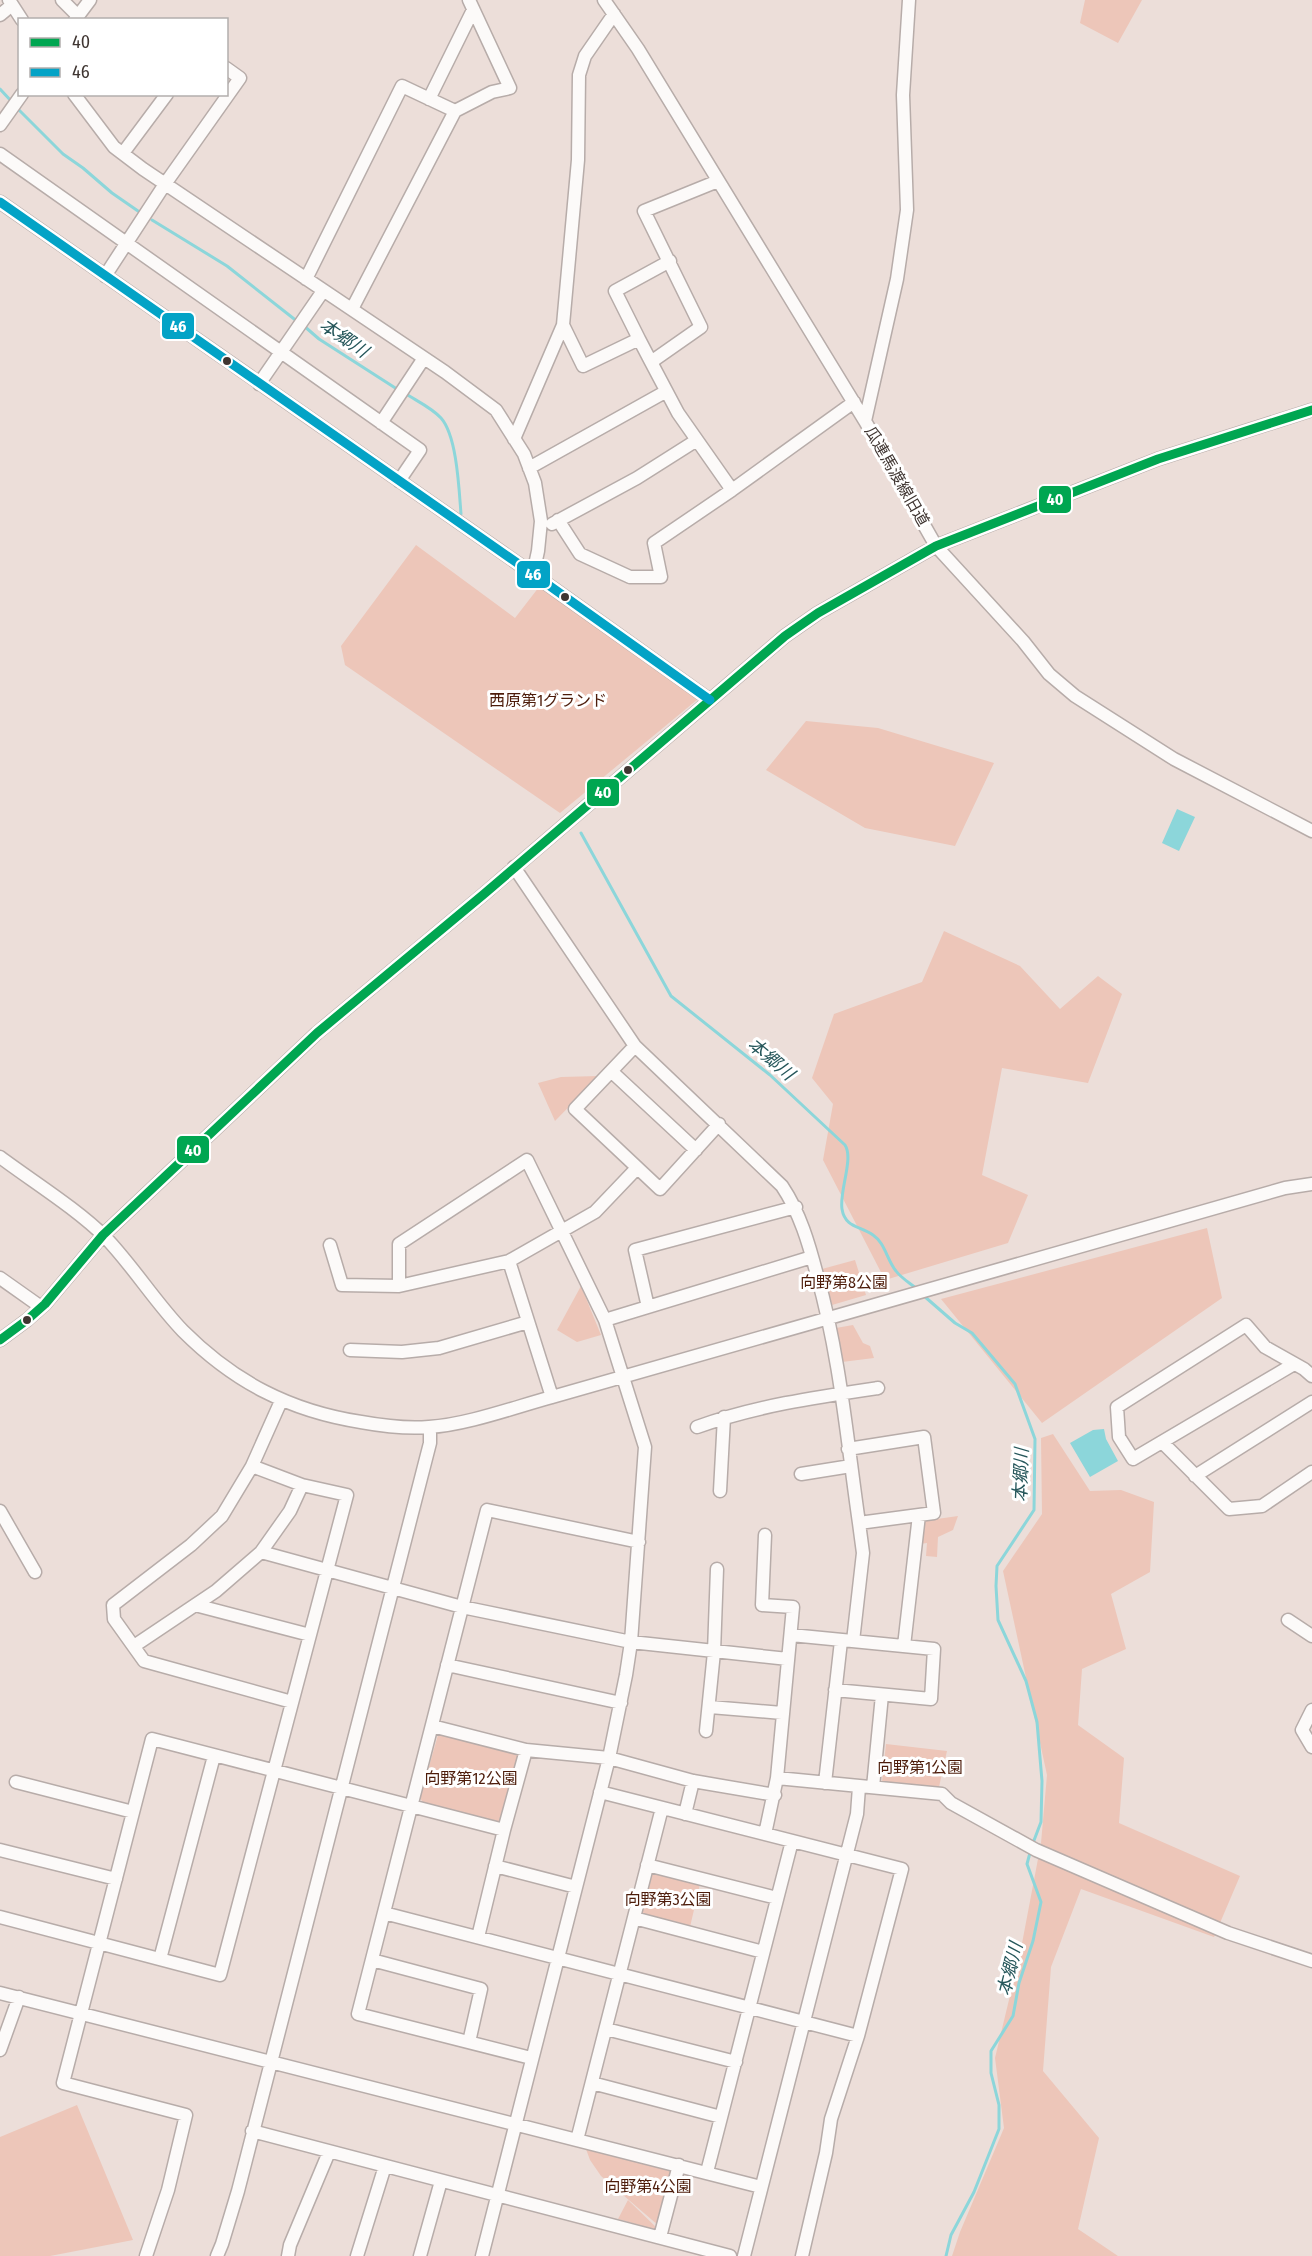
<svg xmlns="http://www.w3.org/2000/svg" width="1312" height="2256" viewBox="0 0 1312 2256" font-family="'Fira Sans Condensed','Noto Sans JP',sans-serif">
  <style>
    .green { fill: #edc6b9 }
    .water { fill: #8cd6da }
    .lines { fill: none; stroke-linecap: round; stroke-linejoin: round }
    .stream { stroke: #8cd6da; stroke-width: 3 }
    .minor-casing { stroke: #b7aca9; stroke-width: 15 }
    .minor { stroke: #fcfaf9; stroke-width: 12 }
    .bus-1-casing { stroke: #fff; stroke-width: 14 }
    .bus-2-casing { stroke: #fff; stroke-width: 14 }
    .bus-1 { stroke: #00a651; stroke-width: 9 }
    .bus-2 { stroke: #03a3c6; stroke-width: 9 }
    .bus-dot { fill: #3f3531; stroke: #fff; stroke-width: 2 }
    .labels { text-anchor: middle; dominant-baseline: central; stroke-width: 6; stroke-linejoin: round; paint-order: stroke }
    .street-label { font-size: 16px; fill: #3f3531; stroke: #fff }
    .park-label { font-size: 16px; fill: #4d1c0a; stroke: #fff }
    .water-label { font-size: 18px; font-style: italic; fill: #26575b; stroke: #fff }
    .line-badge { stroke: #fff; stroke-width: 2 }
    .badge-label { font-size: 16px; text-anchor: middle; font-weight: bold; fill: #fff }
  </style>
  <rect width="100%" height="100%" fill="#ecded9"/>
  <!-- green -->
  <path class="green" d="M 1085,0 L 1142,0 L 1118,43 L 1080,23 Z
    M 416,545 L 515,618 L 539,587 L 698,699 L 560,813 L 345,665 L 341,646 Z
    M 806,721 L 878,728 L 994,763 L 955,846 L 865,828 L 766,770 Z
    M 944,931 L 1020,966 L 1060,1009 L 1098,976 L 1122,994 L 1088,1083 L 1002,1068 L 982,1175 L 1028,1195 L 1008,1243 L 885,1280 L 823,1160 L 833,1104 L 812,1078 L 834,1014 L 922,982 Z
    M 599,1076 L 555,1121 L 538,1083 L 561,1077 Z
    M 1207,1228 L 1222,1298 L 1042,1423 L 941,1299 Z
    M 855,1260 L 866,1295 L 832,1305 L 822,1269 Z
    M 581,1286 L 601,1335 L 577,1342 L 557,1330 Z
    M 853,1325 L 863,1343 L 870,1346 L 874,1358 L 842,1362 L 836,1328 Z
    M 1053,1434 L 1090,1491 L 1121,1490 L 1154,1502 L 1150,1572 L 1111,1594 L 1126,1649 L 1082,1669 L 1078,1725 L 1124,1758 L 1119,1823 L 1240,1876 L 1214,1937 L 1081,1889 L 1051,1967 L 1043,2071 L 1099,2138 L 1078,2229 L 1118,2256 L 952,2256 L 960,2232 L 1004,2128 L 995,2058 L 1020,1954 L 1041,1843 L 1047,1775 L 1003,1571 L 1042,1514 L 1041,1438 Z
    M 958,1516 L 953,1530 L 938,1537 L 937,1557 L 926,1556 L 927,1543 L 920,1544 L 923,1521 Z
    M 443,1732 L 517,1752 L 521,1759 L 504,1821 L 496,1823 L 424,1804 L 420,1798 L 438,1735 Z
    M 886,1744 L 947,1751 L 939,1787 L 882,1782 Z
    M 653,1872 L 700,1884 L 690,1927 L 642,1914 Z
    M 77,2105 L 133,2240 L 50,2256 L 0,2256 L 0,2137 Z
    M 586,2149 L 673,2171 L 659,2226 L 601,2176 L 590,2160 Z
    M 628,2200 L 660,2231 L 618,2219 Z"/>
  <!-- water -->
  <path class="water" d="M 1177,809 L 1195,817 L 1179,851 L 1162,843 Z
    M 1104,1429 L 1106,1439 L 1118,1461 L 1090,1477 L 1070,1443 L 1093,1430 Z"/>
  <g class="lines">
    <!-- stream -->
    <path class="stream" d="M 0,89 L 13,103
      M 17,108 L 63,154 L 83,168 L 112,193 L 138,211
      M 152,220 L 227,266 L 298,322
      M 304,326 L 319,339 L 400,391
      M 406,394 C 417,401 432,408 441,418 C 457,436 459,489 461,514
      M 581,833 L 671,996 L 770,1075 L 845,1145 C 854,1159 839,1191 842,1209 C 845,1228 861,1226 873,1235 C 885,1243 887,1260 896,1271 C 901,1278 910,1283 917,1289
      M 924,1296 L 955,1323 L 972,1333 L 1015,1384 L 1035,1439 L 1034,1510 L 997,1566 L 996,1586 L 998,1620 L 1026,1681 L 1037,1722 L 1042,1781 L 1041,1822 L 1033,1843
      M 946,2256 L 951,2235 L 974,2192 L 999,2129 L 999,2105 L 991,2073 L 991,2051 L 1013,2016 L 1019,1983 L 1033,1941 L 1041,1902 L 1027,1864 L 1031,1849"/>
    <!-- minor casing -->
    <g class="minor-casing">
      <path id="minor" d="M 9,0 L 22,20
        M 62,0 L 78,16
        M 604,0 L 638,49 L 865,421 L 936,546 L 1023,641 L 1049,674 L 1075,696 L 1174,759 L 1312,831
        M 0,15 L 12,5
        M 75,20 L 90,0
        M 74,94 L 114,147 L 143,169 L 445,372 L 496,410 L 524,454 L 535,483 L 541,521 L 538,551 L 533,574
        M 429,99 L 473,10
        M 0,125 L 22,94
        M 123,153 L 167,94
        M 0,154 L 420,450 L 399,481
        M 718,181 L 644,211 L 701,327 L 651,362 L 678,413 L 732,490 L 854,402
        M 0,202 L 533,574 L 710,700
        M 105,276 L 165,184 L 240,78 L 226,68
        M 306,279 L 402,86 L 455,111
        M 352,309 L 455,111 L 492,92 L 510,88 L 469,0
        M 563,325 L 583,366 L 639,339 L 615,291 L 670,261
        M 639,339 L 651,362
        M 259,384 L 323,291
        M 865,421 L 897,279 L 907,210 L 903,95 L 909,0
        M 381,423 L 424,358
        M 514,439 L 563,325 L 578,160 L 579,75 L 585,56 L 614,14
        M 529,468 L 665,392
        M 558,520 L 580,554 L 630,577 L 661,577 L 654,543 L 732,490
        M 552,524 L 637,478 L 697,440
        M 514,867 L 635,1046 L 782,1186 C 800,1213 809,1244 817,1275 C 840,1356 847,1440 859,1523 L 863,1553 L 853,1641
        M 635,1046 L 575,1109 L 660,1189 L 719,1124
        M 611,1071 L 696,1150
        M 0,1157 C 32,1181 77,1209 105,1237 C 133,1266 155,1302 183,1331 C 234,1382 290,1411 361,1422 C 383,1426 406,1429 429,1427 C 466,1425 515,1407 552,1397 L 1285,1188 L 1312,1184
        M 330,1245 L 342,1285 L 399,1286 L 509,1261 L 595,1212 L 637,1168
        M 509,1261 L 552,1397
        M 0,1278 L 41,1307
        M 399,1286 L 399,1244 L 527,1160 L 605,1320 L 645,1447 L 631,1642 L 626,1675 L 609,1758 L 482,2256
        M 648,1307 L 635,1250 L 796,1207
        M 605,1320 L 812,1257
        M 0,1340 L 27,1320 L 45,1304 L 103,1235 L 317,1033 L 484,894 L 785,636 L 818,613 L 936,546 L 1158,459 L 1312,410
        M 350,1350 L 402,1352 L 439,1348 L 528,1322
        M 1294,1364 L 1133,1459 L 1119,1437 L 1117,1407 L 1246,1325 L 1265,1347 L 1304,1369 L 1312,1376
        M 697,1427 C 755,1406 817,1397 878,1388
        M 1162,1442 L 1229,1509 L 1262,1506 L 1312,1472
        M 848,1449 L 924,1437 L 934,1513 L 859,1523
        M 252,1466 L 281,1401
        M 801,1474 L 851,1466
        M 1195,1476 L 1312,1402
        M 720,1491 L 724,1417
        M 0,1511 L 35,1572
        M 765,1535 L 762,1605 L 793,1607 L 777,1778 L 765,1834
        M 261,1552 L 462,1607 L 631,1642 L 788,1659
        M 195,1605 L 310,1635
        M 1288,1620 L 1312,1636
        M 791,1635 L 934,1649 L 931,1699 L 835,1690
        M 134,1646 L 216,1591 L 261,1552 L 290,1511 L 302,1485
        M 904,1646 L 919,1515
        M 447,1665 L 621,1703
        M 710,1707 L 782,1713
        M 1312,1710 L 1302,1730 L 1312,1747
        M 432,1726 L 526,1750 L 609,1758 L 693,1781 L 775,1795
        M 706,1731 L 714,1652 L 717,1569
        M 777,1778 L 942,1794 L 951,1803 L 1036,1850 L 1228,1933 L 1312,1961
        M 16,1782 L 133,1812
        M 825,1783 L 841,1641
        M 873,1787 L 882,1695
        M 600,1792 L 902,1869 L 858,2036 L 831,2119 L 826,2153 L 802,2256
        M 685,1814 L 693,1781
        M 0,1850 L 116,1879
        M 647,1865 L 777,1898
        M 495,1866 L 576,1887
        M 384,1913 L 858,2036
        M 0,1917 L 220,1975 L 347,1495 L 302,1485 L 252,1466 L 222,1516 L 191,1545 L 113,1605 L 114,1619 L 144,1661 L 292,1702
        M 634,1918 L 763,1952
        M 478,1937 L 504,1830 L 526,1750
        M 160,1959 L 214,1756
        M 372,1960 L 481,1989 L 469,2042
        M 0,1993 L 761,2187
        M 606,2029 L 736,2062
        M 0,2050 L 19,1997
        M 531,2058 L 358,2014 L 487,1510 L 639,1542
        M 592,2083 L 721,2117
        M 252,2131 L 730,2256
        M 577,2140 L 662,1808
        M 707,2172 L 792,1841
        M 660,2237 L 679,2165
        M 146,2256 L 168,2190 L 186,2115 L 63,2083 L 152,1739 L 504,1830
        M 217,2256 L 222,2244 L 238,2191 L 430,1443 L 430,1427
        M 288,2256 L 290,2245 L 329,2152
        M 357,2256 L 385,2166
        M 420,2256 L 441,2181
        M 744,2256 L 857,1814 L 859,1787"/>
    </g>
    <!-- minor -->
    <use href="#minor" class="minor"/>
    <!-- bus-1 casing -->
    <g class="bus-1-casing">
      <path id="bus-1" d="M 0,1340 L 27,1320 L 45,1304 L 103,1235 L 317,1033 L 484,894 L 785,636 L 818,613 L 936,546 L 1158,459 L 1312,410"/>
    </g>
    <!-- bus-2 casing -->
    <g class="bus-2-casing">
      <path id="bus-2" d="M 0,202 L 533,574 L 710,700"/>
    </g>
    <!-- bus-1 -->
    <use href="#bus-1" class="bus-1"/>
    <!-- bus-2 -->
    <use href="#bus-2" class="bus-2"/>
  </g>
  <!-- markers -->
  <g class="bus-dot">
    <circle cx="227" cy="361" r="5"/>
    <circle cx="565" cy="597" r="5"/>
    <circle cx="628" cy="770" r="5"/>
    <circle cx="27" cy="1320" r="5"/>
  </g>
  <g class="labels">
    <!-- street labels -->
    <g class="street-label">
      <text transform="translate(897 476) rotate(60)">瓜連馬渡線旧道</text>
    </g>
    <!-- park labels -->
    <g class="park-label">
      <text x="548" y="700">西原第1グランド</text>
      <text x="844" y="1282">向野第8公園</text>
      <text x="920" y="1767">向野第1公園</text>
      <text x="471" y="1778">向野第12公園</text>
      <text x="668" y="1899">向野第3公園</text>
      <text x="648" y="2186">向野第4公園</text>
    </g>
    <!-- water labels -->
    <g class="water-label">
      <text transform="translate(344 338) rotate(34)">本郷川</text>
      <text transform="translate(771 1059) rotate(40)">本郷川</text>
      <text transform="translate(1021 1475) rotate(-88)">本郷川</text>
      <text transform="translate(1010 1969) rotate(-76)">本郷川</text>
    </g>
  </g>
  <g class="line-badge">
    <rect x="161" y="312" width="34" height="28" rx="6" fill="#03a3c6"/>
    <rect x="1038" y="485" width="34" height="29" rx="6" fill="#00a651"/>
    <rect x="516" y="560" width="35" height="29" rx="6" fill="#03a3c6"/>
    <rect x="586" y="778" width="34" height="29" rx="6" fill="#00a651"/>
    <rect x="176" y="1135" width="34" height="29" rx="6" fill="#00a651"/>
  </g>
  <g class="badge-label">
    <text x="178" y="332">46</text>
    <text x="1055" y="505">40</text>
    <text x="533" y="580">46</text>
    <text x="603" y="798">40</text>
    <text x="193" y="1156">40</text>
  </g>
  <!-- legend -->
  <rect x="18" y="18" width="210" height="78" fill="#ffffff" stroke="#b2aead" stroke-width="1.5"/>
  <rect x="30" y="38" width="30" height="9" fill="#00a651" stroke="#b2aead" stroke-width="1.5"/>
  <text x="72" y="48" font-size="18" fill="#3f3531">40</text>
  <rect x="30" y="68" width="30" height="9" fill="#03a3c6" stroke="#b2aead" stroke-width="1.5"/>
  <text x="72" y="78" font-size="18" fill="#3f3531">46</text>
</svg>
